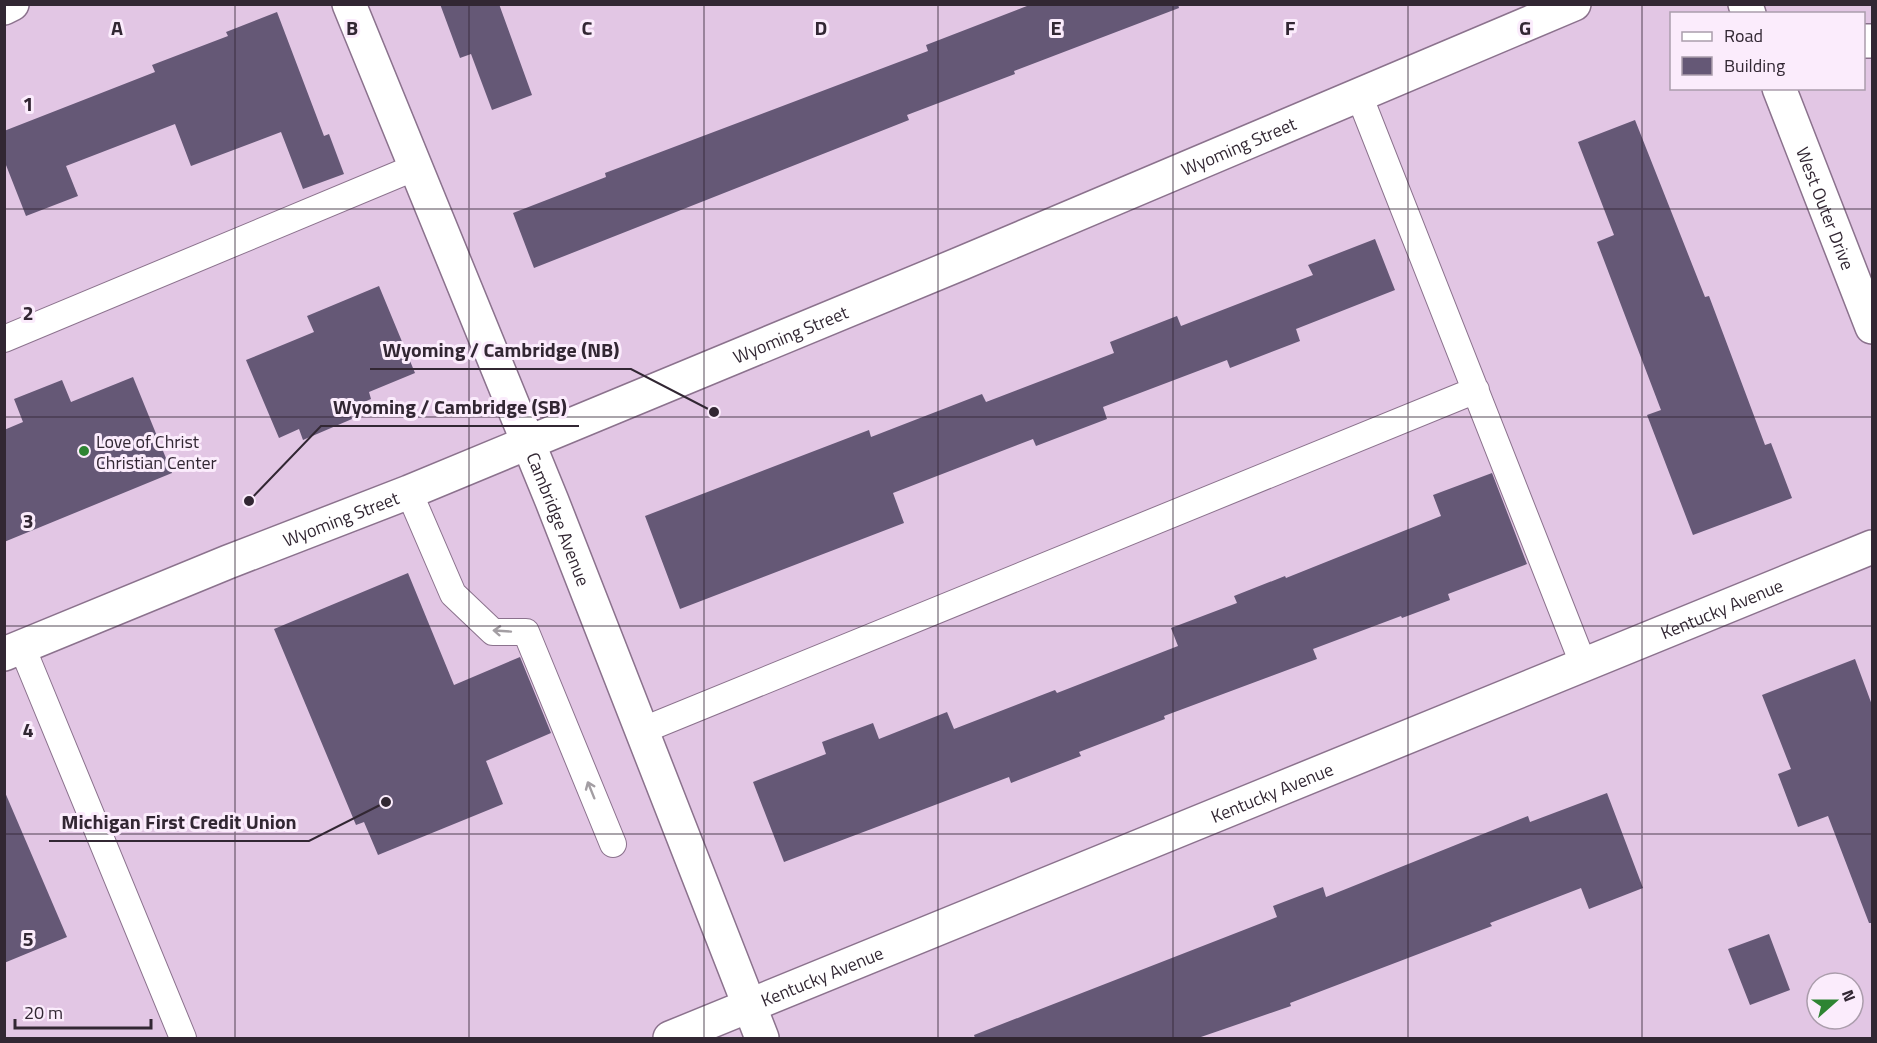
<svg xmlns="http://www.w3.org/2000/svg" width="1877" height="1043" viewBox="0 0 1877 1043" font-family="'Titillium Web',sans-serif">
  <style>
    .building { fill: #655876 }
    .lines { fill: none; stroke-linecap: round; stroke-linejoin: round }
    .service-casing { stroke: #8b728d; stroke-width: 28 }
    .minor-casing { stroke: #8b728d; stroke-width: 36 }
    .tertiary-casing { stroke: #8b728d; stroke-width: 36 }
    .secondary-casing { stroke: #8b728d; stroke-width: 36 }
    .service { stroke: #fff; stroke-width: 26 }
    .minor { stroke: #fff; stroke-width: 33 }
    .tertiary { stroke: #fff; stroke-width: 33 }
    .secondary { stroke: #fff; stroke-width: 33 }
    .oneway { stroke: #a39ea3 }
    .grid { fill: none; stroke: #322733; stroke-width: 1.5; stroke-opacity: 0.55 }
    .poi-dot { fill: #2e8432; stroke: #fbecfc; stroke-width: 2 }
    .labels { text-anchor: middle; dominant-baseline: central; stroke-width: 6; stroke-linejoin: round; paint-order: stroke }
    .street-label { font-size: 18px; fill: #322733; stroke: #fbecfc }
    .poi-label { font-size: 18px; fill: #322733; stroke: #fbecfc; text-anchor: start }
    .grid-label { font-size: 20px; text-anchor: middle; font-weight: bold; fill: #322733; stroke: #fbecfc; stroke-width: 6; stroke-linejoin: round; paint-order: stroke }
    .leader { fill: none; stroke: #322733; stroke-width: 2 }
    .callout-dot { fill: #322733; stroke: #fbecfc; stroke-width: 2 }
    .callout-label { font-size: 20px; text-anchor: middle; font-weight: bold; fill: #322733; stroke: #fbecfc; stroke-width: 6; stroke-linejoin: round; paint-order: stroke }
  </style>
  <rect width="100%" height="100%" fill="#e2c6e4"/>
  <!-- building -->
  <path class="building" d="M 440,4 L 499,4 L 532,95 L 492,110 L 471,54 L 460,58 Z
    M 1032,4 L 1178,4 L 1179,8 L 1014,71 L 1015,74 L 907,115 L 909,120 L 534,268 L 513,213 L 606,177 L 605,173 L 928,51 L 926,45 Z
    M 277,12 L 324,136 L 329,134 L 344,174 L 303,189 L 281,132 L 191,166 L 175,124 L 66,166 L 78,196 L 26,216 L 4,160 L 4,131 L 155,72 L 152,65 L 228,36 L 226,32 Z
    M 1635,120 L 1705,297 L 1709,296 L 1765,445 L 1771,443 L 1792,498 L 1693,535 L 1647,415 L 1661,410 L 1597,242 L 1614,235 L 1578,142 Z
    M 1375,239 L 1395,290 L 1296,329 L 1300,341 L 1230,368 L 1227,360 L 1103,407 L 1107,419 L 1036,446 L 1033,439 L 893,493 L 904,523 L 680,609 L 645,516 L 869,430 L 871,437 L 982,394 L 986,402 L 1114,353 L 1110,342 L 1177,316 L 1181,326 L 1313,275 L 1308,265 Z
    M 379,286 L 415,373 L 369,392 L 371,399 L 348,409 L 352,419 L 303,440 L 299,429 L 279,438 L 246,360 L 314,332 L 307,316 Z
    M 133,377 L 172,473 L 4,542 L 4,430 L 23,422 L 14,399 L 62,380 L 71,402 Z
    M 1492,473 L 1527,564 L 1448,594 L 1450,600 L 1402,618 L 1401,616 L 1313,649 L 1317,659 L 1164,716 L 1165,719 L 1079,752 L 1081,756 L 1011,783 L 1009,777 L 784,862 L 753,782 L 826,754 L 822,742 L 873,723 L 879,739 L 947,712 L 954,729 L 1055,690 L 1057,693 L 1178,646 L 1171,628 L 1237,603 L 1234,596 L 1285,576 L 1286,578 L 1441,516 L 1433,495 Z
    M 408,573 L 454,685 L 520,657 L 551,733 L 486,761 L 503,804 L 378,855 L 364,822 L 356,825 L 274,629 Z
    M 1855,659 L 1872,705 L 1872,923 L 1869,923 L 1828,816 L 1798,827 L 1778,774 L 1791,769 L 1762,695 Z
    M 4,790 L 67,937 L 4,963 Z
    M 1607,793 L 1643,888 L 1589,909 L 1581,888 L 1490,923 L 1492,926 L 1290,1003 L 1291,1006 L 1198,1038 L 975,1038 L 974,1035 L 1277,917 L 1273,906 L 1323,887 L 1326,897 L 1528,816 L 1530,822 Z
    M 1769,934 L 1790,990 L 1750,1005 L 1728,949 Z"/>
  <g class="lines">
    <!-- service casing -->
    <g class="service-casing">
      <path id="service" d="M 1359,95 L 1584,666
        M 4,339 L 416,167
        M 409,492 L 453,594 L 493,632 L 526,632 L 613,844
        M 22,647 L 183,1038
        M 641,731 L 1476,390"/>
    </g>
    <!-- minor casing -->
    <g class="minor-casing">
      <g id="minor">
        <path id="s1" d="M 349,4 L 552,501 L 762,1038"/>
        <path d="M 4,8 L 12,4"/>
        <path id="s2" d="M 670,1038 L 1872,547"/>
      </g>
    </g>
    <!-- tertiary casing -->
    <g class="tertiary-casing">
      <g id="tertiary">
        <path id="s3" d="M 4,654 L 228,562 L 409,492 L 962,263 L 1574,4"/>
      </g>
    </g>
    <!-- secondary casing -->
    <g class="secondary-casing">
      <g id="secondary">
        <path d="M 1745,4 L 1749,14"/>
        <path d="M 1864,41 L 1872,41"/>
        <path id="s4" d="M 1779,88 L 1872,327"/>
      </g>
    </g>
    <!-- service -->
    <use href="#service" class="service"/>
    <!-- minor -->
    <use href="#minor" class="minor"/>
    <!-- tertiary -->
    <use href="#tertiary" class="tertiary"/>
    <!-- secondary -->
    <use href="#secondary" class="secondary"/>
  </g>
  <!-- one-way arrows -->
  <defs><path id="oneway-shaft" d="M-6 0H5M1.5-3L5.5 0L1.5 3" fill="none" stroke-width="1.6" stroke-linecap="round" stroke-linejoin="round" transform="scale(1.5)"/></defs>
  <g class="oneway">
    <use href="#oneway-shaft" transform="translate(502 631) rotate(-176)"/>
    <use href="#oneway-shaft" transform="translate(591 790) rotate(-112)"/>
  </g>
  <!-- grid -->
  <path class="grid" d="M 235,4 L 235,1038M 469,4 L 469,1038M 704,4 L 704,1038M 938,4 L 938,1038M 1173,4 L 1173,1038M 1408,4 L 1408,1038M 1642,4 L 1642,1038M 4,209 L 1872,209M 4,417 L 1872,417M 4,626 L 1872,626M 4,834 L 1872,834"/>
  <!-- markers -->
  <circle class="poi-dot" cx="84" cy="451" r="6"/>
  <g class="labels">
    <!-- street labels -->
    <g class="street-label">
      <text stroke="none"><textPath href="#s3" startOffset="1335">Wyoming Street</textPath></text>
      <text stroke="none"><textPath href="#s4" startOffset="129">West Outer Drive</textPath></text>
      <text stroke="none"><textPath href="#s3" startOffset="849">Wyoming Street</textPath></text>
      <text stroke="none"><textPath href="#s3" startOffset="363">Wyoming Street</textPath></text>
      <text stroke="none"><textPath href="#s1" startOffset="556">Cambridge Avenue</textPath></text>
      <text stroke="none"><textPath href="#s2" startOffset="1136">Kentucky Avenue</textPath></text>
      <text stroke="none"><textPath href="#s2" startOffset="650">Kentucky Avenue</textPath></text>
      <text stroke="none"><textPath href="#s2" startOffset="164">Kentucky Avenue</textPath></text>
    </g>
    <!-- poi labels -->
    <g class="poi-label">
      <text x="96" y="441">Love of Christ<tspan x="96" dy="21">Christian Center</tspan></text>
    </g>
  </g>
  <g class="grid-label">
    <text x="117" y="35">A</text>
    <text x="352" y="35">B</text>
    <text x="587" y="35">C</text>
    <text x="821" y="35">D</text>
    <text x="1056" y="35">E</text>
    <text x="1290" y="35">F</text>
    <text x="1525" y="35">G</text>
    <text x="28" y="111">1</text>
    <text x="28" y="320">2</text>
    <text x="28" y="528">3</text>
    <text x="28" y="737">4</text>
    <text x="28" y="946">5</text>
  </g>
  <!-- callouts -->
  <path class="leader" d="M714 412L631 369H370M249 501L321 426H579M386 802L309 841H49"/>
  <g class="callout-dot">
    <circle cx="714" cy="412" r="6"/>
    <circle cx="249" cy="501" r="6"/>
    <circle cx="386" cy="802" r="6"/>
  </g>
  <g class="callout-label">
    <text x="501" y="357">Wyoming / Cambridge (NB)</text>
    <text x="450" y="414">Wyoming / Cambridge (SB)</text>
    <text x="179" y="829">Michigan First Credit Union</text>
  </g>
  <!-- border -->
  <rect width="1877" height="1043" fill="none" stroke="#322733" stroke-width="12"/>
  <!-- legend -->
  <rect x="1670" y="12" width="195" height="78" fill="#fbecfc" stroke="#ab9dac" stroke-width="1.5"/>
  <rect x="1682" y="32" width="30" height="9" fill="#ffffff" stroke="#ab9dac" stroke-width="1.5"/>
  <text x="1724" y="42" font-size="18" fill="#322733">Road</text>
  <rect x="1682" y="57" width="30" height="18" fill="#655876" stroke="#ab9dac" stroke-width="1.5"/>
  <text x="1724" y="72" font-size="18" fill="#322733">Building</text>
  <!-- north arrow -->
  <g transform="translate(1835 1001) rotate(69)"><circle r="28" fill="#fbecfc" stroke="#ab9dac" stroke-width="1.5"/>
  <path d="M0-4.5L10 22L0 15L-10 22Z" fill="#2e8432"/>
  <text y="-9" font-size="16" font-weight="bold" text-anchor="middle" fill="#322733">N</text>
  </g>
  <!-- scale -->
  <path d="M15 1019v9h136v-9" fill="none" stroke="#322733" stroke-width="3"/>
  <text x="24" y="1019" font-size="18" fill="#322733" stroke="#fbecfc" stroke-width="4.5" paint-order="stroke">20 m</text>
</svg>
